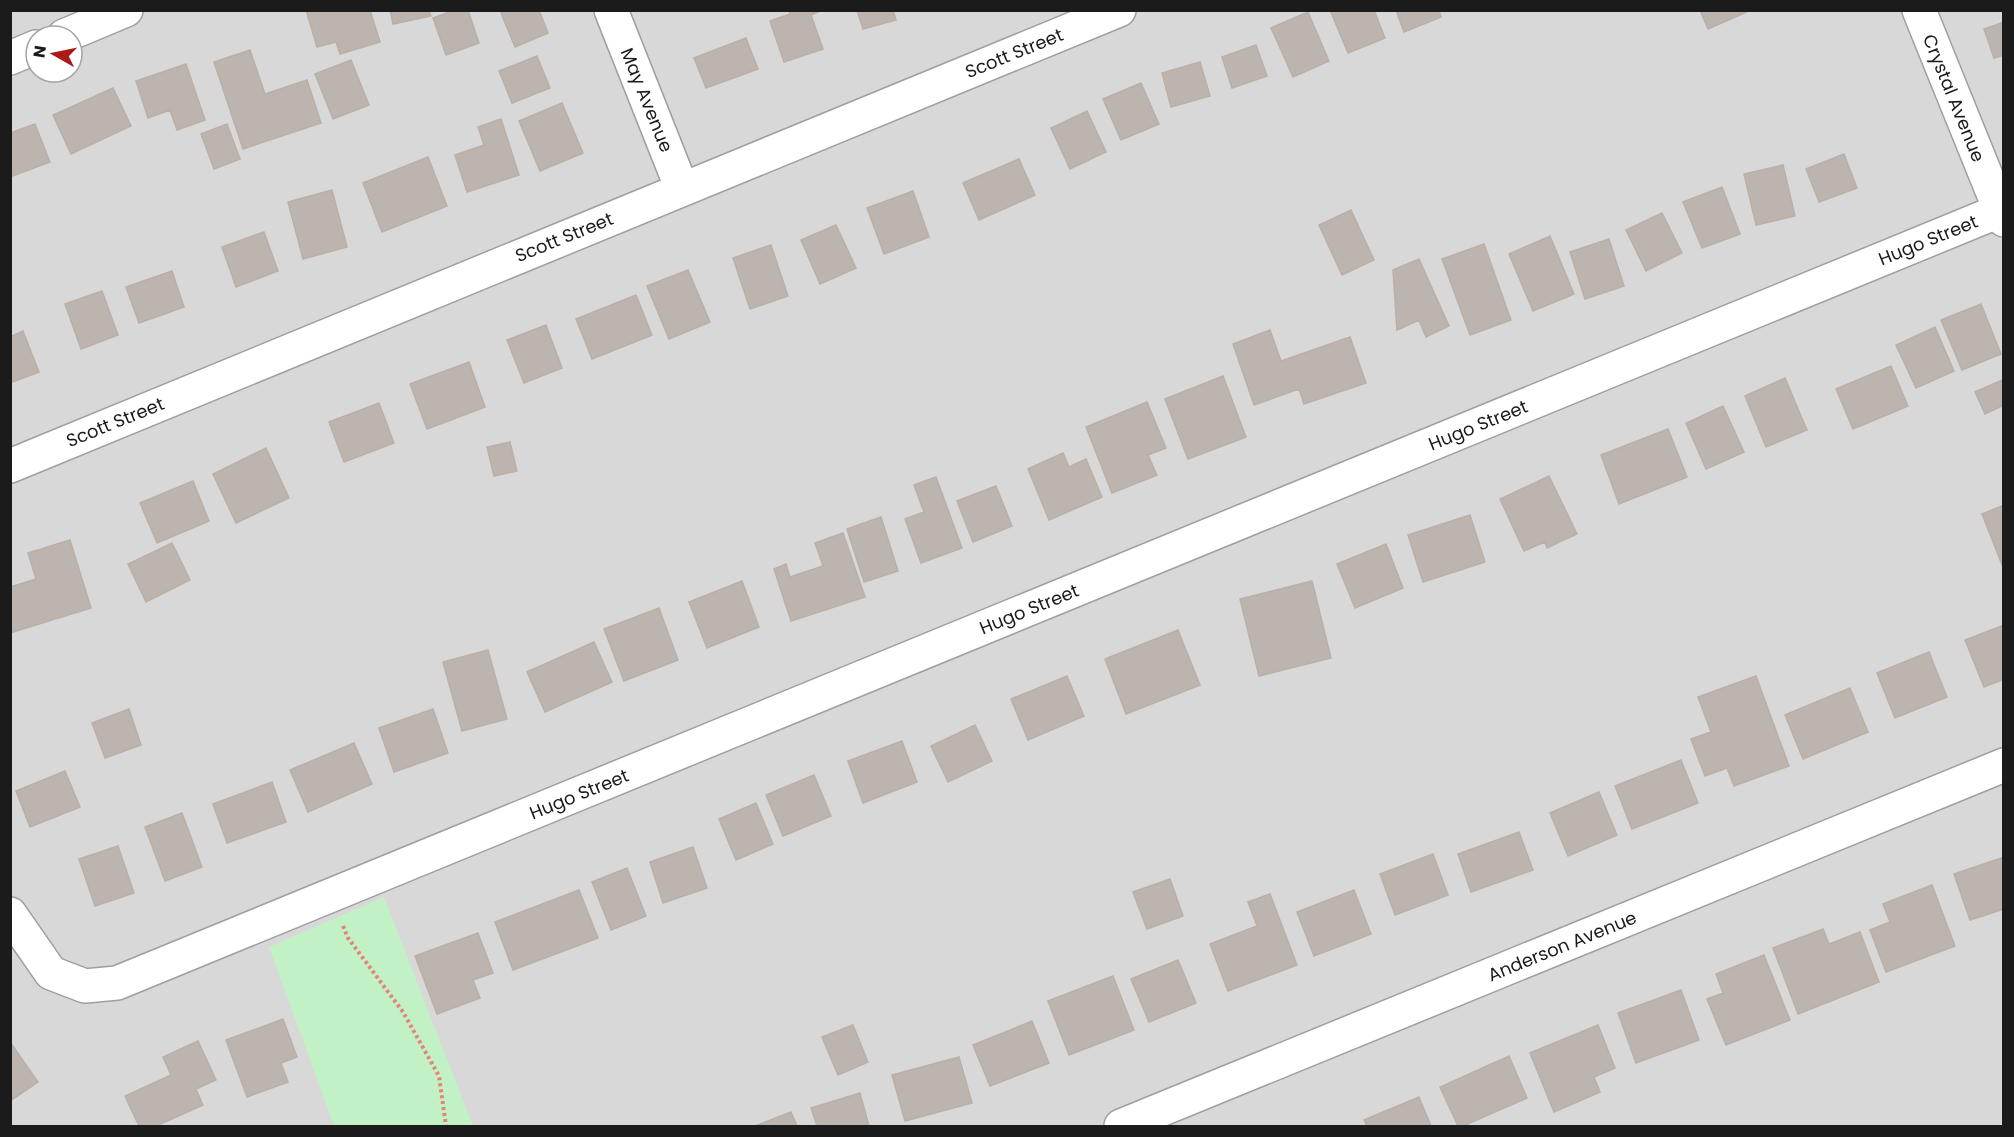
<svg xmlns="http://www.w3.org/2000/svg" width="2014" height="1137" viewBox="0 0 2014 1137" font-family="Poppins,sans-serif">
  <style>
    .residential { fill: #d9d8d8; fill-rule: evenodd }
    .park { fill: #c2f1c6 }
    .building { fill: #bbb4af; stroke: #bbafa6; stroke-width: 1.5 }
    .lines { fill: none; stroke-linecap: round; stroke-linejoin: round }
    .minor-casing { stroke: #9f9f9f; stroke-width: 36 }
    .path { stroke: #e78277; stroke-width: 4; stroke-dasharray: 3 3; stroke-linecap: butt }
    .minor { stroke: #fff; stroke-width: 33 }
    .labels { text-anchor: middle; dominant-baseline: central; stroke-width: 6; stroke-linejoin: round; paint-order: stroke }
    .street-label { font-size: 18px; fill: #1b1b1b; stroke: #fff }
  </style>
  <rect width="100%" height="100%" fill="#ebe8e1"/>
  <!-- residential -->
  <path class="residential" d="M 11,11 L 2003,11 L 2003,1126 L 11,1126 ZM 36,36 L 72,36 L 72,72 L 36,72 Z"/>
  <!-- park -->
  <path class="park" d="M 384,897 L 473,1126 L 334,1126 L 269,947 Z"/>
  <!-- building -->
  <path class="building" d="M 306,10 L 370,10 L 380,42 L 340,54 L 336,42 L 317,47 Z
    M 390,10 L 429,10 L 431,16 L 393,24 Z
    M 455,10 L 468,10 L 479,43 L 446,55 L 433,18 Z
    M 508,10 L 539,10 L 548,33 L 515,47 L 501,13 Z
    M 789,10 L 822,10 L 811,15 L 823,49 L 784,62 L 770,21 L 790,14 Z
    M 857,10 L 893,10 L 896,20 L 863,29 Z
    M 1330,10 L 1374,10 L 1385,38 L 1348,53 Z
    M 1396,10 L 1439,10 L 1441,17 L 1404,32 Z
    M 1700,10 L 1746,10 L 1747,12 L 1708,29 Z
    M 1308,12 L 1329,61 L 1293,77 L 1271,28 Z
    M 2004,22 L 2004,55 L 1994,58 L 1984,29 Z
    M 746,38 L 758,69 L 706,88 L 694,58 Z
    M 1256,45 L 1267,76 L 1232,88 L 1222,57 Z
    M 250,50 L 265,94 L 307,80 L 321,123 L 243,149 L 214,62 Z
    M 537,56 L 550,88 L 512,103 L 499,71 Z
    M 351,60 L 369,105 L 333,119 L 315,74 Z
    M 1200,62 L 1210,96 L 1171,107 L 1162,73 Z
    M 186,64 L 205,120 L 177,130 L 170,110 L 148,118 L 136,81 Z
    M 1141,83 L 1159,124 L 1121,140 L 1103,99 Z
    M 113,88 L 131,126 L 71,154 L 53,115 Z
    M 562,103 L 583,153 L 540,171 L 519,121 Z
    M 1087,111 L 1106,152 L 1070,169 L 1051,128 Z
    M 501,119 L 519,175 L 467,192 L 455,155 L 484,145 L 478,127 Z
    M 35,124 L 50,162 L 10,177 L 10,133 Z
    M 227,124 L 240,159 L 214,169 L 201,134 Z
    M 1844,154 L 1857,188 L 1819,202 L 1806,169 Z
    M 428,157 L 447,206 L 382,232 L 363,183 Z
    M 1019,159 L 1035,195 L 979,220 L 963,183 Z
    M 1783,165 L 1795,216 L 1756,225 L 1744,174 Z
    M 1722,187 L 1740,234 L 1702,248 L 1683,202 Z
    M 332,190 L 347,247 L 303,259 L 288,202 Z
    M 913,191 L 929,237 L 884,254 L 867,208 Z
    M 1351,210 L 1374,260 L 1342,275 L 1319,225 Z
    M 1662,213 L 1682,253 L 1646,271 L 1626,230 Z
    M 836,225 L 856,268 L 820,284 L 801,240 Z
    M 264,232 L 278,271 L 236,287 L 222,247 Z
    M 1550,236 L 1574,294 L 1533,311 L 1509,254 Z
    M 1609,239 L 1624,286 L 1585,299 L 1570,252 Z
    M 1484,244 L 1511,320 L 1470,335 L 1442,259 Z
    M 771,245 L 788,296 L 750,309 L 733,258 Z
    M 1419,259 L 1449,326 L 1426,337 L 1419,320 L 1397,330 L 1393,270 Z
    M 688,270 L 710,322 L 669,339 L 647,286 Z
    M 172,271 L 184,307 L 139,323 L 126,287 Z
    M 102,291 L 118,335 L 81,349 L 65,304 Z
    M 636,295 L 652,335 L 592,359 L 576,319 Z
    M 1981,304 L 2001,354 L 1962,370 L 1941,320 Z
    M 546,325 L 562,368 L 524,383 L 507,340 Z
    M 1935,327 L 1954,371 L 1916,388 L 1896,345 Z
    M 1270,330 L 1281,361 L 1350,337 L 1366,383 L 1304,404 L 1299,389 L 1254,405 L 1233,344 Z
    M 23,331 L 39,372 L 10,383 L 10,337 Z
    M 469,362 L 485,407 L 427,429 L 410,384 Z
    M 1891,366 L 1908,406 L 1853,429 L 1836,389 Z
    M 1223,376 L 1246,437 L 1188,459 L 1165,399 Z
    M 1785,378 L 1807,430 L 1766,447 L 1745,396 Z
    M 2002,380 L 2004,405 L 1985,414 L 1975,392 Z
    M 1147,402 L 1166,448 L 1148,455 L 1157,475 L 1112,493 L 1086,427 Z
    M 379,403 L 394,443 L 344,462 L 329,422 Z
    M 1723,406 L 1744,452 L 1706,469 L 1686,423 Z
    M 1668,429 L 1687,477 L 1619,504 L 1601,455 Z
    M 510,442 L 517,471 L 494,476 L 487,447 Z
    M 266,448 L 289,498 L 236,523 L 213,474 Z
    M 1063,453 L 1069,467 L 1086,459 L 1102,497 L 1049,520 L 1028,469 Z
    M 1549,476 L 1577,534 L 1547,548 L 1545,542 L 1524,551 L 1500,499 Z
    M 936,477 L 962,548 L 921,563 L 905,519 L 924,512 L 914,485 Z
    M 193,481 L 209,521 L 157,543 L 140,503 Z
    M 996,486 L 1012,526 L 973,542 L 957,501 Z
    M 2004,505 L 2004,570 L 1982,514 Z
    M 1470,515 L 1485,562 L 1423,582 L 1408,535 Z
    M 881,517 L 898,571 L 864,582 L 847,529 Z
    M 843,533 L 865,597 L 791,621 L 774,569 L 786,564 L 790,577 L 823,566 L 815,543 Z
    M 70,540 L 91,608 L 10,633 L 10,587 L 36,579 L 28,553 Z
    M 172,543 L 190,580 L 146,602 L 128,564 Z
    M 1386,544 L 1403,588 L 1355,608 L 1337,564 Z
    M 742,581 L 759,627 L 707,648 L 689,602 Z
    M 1312,581 L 1331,658 L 1259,676 L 1240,599 Z
    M 659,608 L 678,660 L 624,681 L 604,629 Z
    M 2004,625 L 2004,679 L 1984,687 L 1965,640 Z
    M 1178,630 L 1200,685 L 1126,714 L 1105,659 Z
    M 594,642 L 612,682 L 545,712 L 527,672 Z
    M 488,650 L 507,719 L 462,731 L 443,662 Z
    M 1929,652 L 1947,697 L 1895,718 L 1877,673 Z
    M 1067,676 L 1084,716 L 1028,740 L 1011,699 Z
    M 1756,676 L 1789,766 L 1734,786 L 1727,768 L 1705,776 L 1691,739 L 1711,732 L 1698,697 Z
    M 1850,688 L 1868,732 L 1803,759 L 1785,715 Z
    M 129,709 L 141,745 L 105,758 L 92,723 Z
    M 433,709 L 448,753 L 394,772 L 379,728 Z
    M 975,725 L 992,761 L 948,782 L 931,746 Z
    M 902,741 L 917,782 L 863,803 L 848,761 Z
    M 354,743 L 372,784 L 308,812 L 290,770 Z
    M 1681,760 L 1698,803 L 1632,829 L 1615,786 Z
    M 65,771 L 80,807 L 30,827 L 16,791 Z
    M 814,775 L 831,816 L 783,836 L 766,795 Z
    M 272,782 L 286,822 L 227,843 L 213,804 Z
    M 1599,792 L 1617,835 L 1568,856 L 1550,813 Z
    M 756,803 L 773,844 L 736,860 L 719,819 Z
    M 182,813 L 202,867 L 165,881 L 145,827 Z
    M 1519,832 L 1533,870 L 1471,892 L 1458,854 Z
    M 118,846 L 134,893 L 95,906 L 79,859 Z
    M 693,847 L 707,888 L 663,903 L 650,862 Z
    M 1433,854 L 1448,895 L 1395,915 L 1380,874 Z
    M 2004,857 L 2004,909 L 1970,920 L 1954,874 Z
    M 627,868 L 646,916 L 611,930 L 592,882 Z
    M 1170,879 L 1183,916 L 1147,929 L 1133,892 Z
    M 1932,885 L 1955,946 L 1886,972 L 1870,930 L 1890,922 L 1883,904 Z
    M 579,890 L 598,938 L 513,970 L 495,922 Z
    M 1354,890 L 1371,934 L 1314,956 L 1297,912 Z
    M 1270,894 L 1297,965 L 1228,991 L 1210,944 L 1257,926 L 1248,902 Z
    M 1823,929 L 1829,944 L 1860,932 L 1879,982 L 1798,1014 L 1773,948 Z
    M 478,933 L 493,973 L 473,980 L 480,998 L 437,1014 L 415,956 Z
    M 1764,955 L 1790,1020 L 1726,1045 L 1707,999 L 1723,993 L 1716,974 Z
    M 1178,960 L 1196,1003 L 1149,1022 L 1131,979 Z
    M 1113,976 L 1134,1030 L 1069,1055 L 1048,1001 Z
    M 1681,990 L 1699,1040 L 1636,1063 L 1618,1013 Z
    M 283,1019 L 297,1057 L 281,1063 L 288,1082 L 247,1097 L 226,1040 Z
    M 1032,1021 L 1049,1063 L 990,1086 L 973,1045 Z
    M 853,1025 L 868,1062 L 838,1075 L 822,1037 Z
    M 1598,1025 L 1615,1068 L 1594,1077 L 1600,1092 L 1554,1112 L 1530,1053 Z
    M 198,1041 L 216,1080 L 196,1089 L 203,1105 L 156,1126 L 139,1126 L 125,1096 L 171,1075 L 163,1057 Z
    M 10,1042 L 38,1082 L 10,1101 Z
    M 1509,1056 L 1527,1098 L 1463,1126 L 1458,1126 L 1440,1087 Z
    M 959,1057 L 972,1103 L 905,1121 L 892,1075 Z
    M 860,1093 L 869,1126 L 817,1126 L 811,1108 Z
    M 1419,1097 L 1431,1126 L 1367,1126 L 1364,1120 Z
    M 791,1112 L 797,1126 L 755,1126 Z"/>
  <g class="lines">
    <!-- minor casing -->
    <g class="minor-casing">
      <path id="minor" d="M 611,10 L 682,189
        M 1919,10 L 2004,220
        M 64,36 L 126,10
        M 10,58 L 36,47
        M 10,466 L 1119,10
        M 10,914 L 51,973 L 85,986 L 117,983 L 2004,209
        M 1121,1126 L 2004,765"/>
    </g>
    <!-- path -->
    <path class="path" d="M 343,926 L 348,938 L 403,1012 L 439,1076 L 446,1126"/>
    <!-- minor -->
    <use href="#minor" class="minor"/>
  </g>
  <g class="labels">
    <!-- street labels -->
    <g class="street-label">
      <text transform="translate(1014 53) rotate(-22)">Scott Street</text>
      <text transform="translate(1954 98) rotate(68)">Crystal Avenue</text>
      <text transform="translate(647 100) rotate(68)">May Avenue</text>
      <text transform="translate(564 237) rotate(-22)">Scott Street</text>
      <text transform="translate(1928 240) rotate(-22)">Hugo Street</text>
      <text transform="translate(115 422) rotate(-22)">Scott Street</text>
      <text transform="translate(1478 425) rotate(-22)">Hugo Street</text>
      <text transform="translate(1029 609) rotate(-22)">Hugo Street</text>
      <text transform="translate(579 794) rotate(-22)">Hugo Street</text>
      <text transform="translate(1562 946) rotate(-22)">Anderson Avenue</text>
    </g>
  </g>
  <!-- border -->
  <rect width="2014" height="1137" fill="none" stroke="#1b1b1b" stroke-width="24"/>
  <!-- north arrow -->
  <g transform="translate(54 54) rotate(279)"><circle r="28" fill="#ffffff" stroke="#a4a4a4" stroke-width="1.5"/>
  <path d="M0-4.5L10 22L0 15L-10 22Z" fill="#ad1919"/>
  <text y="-9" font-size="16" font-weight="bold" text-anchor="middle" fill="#1b1b1b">N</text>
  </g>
</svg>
